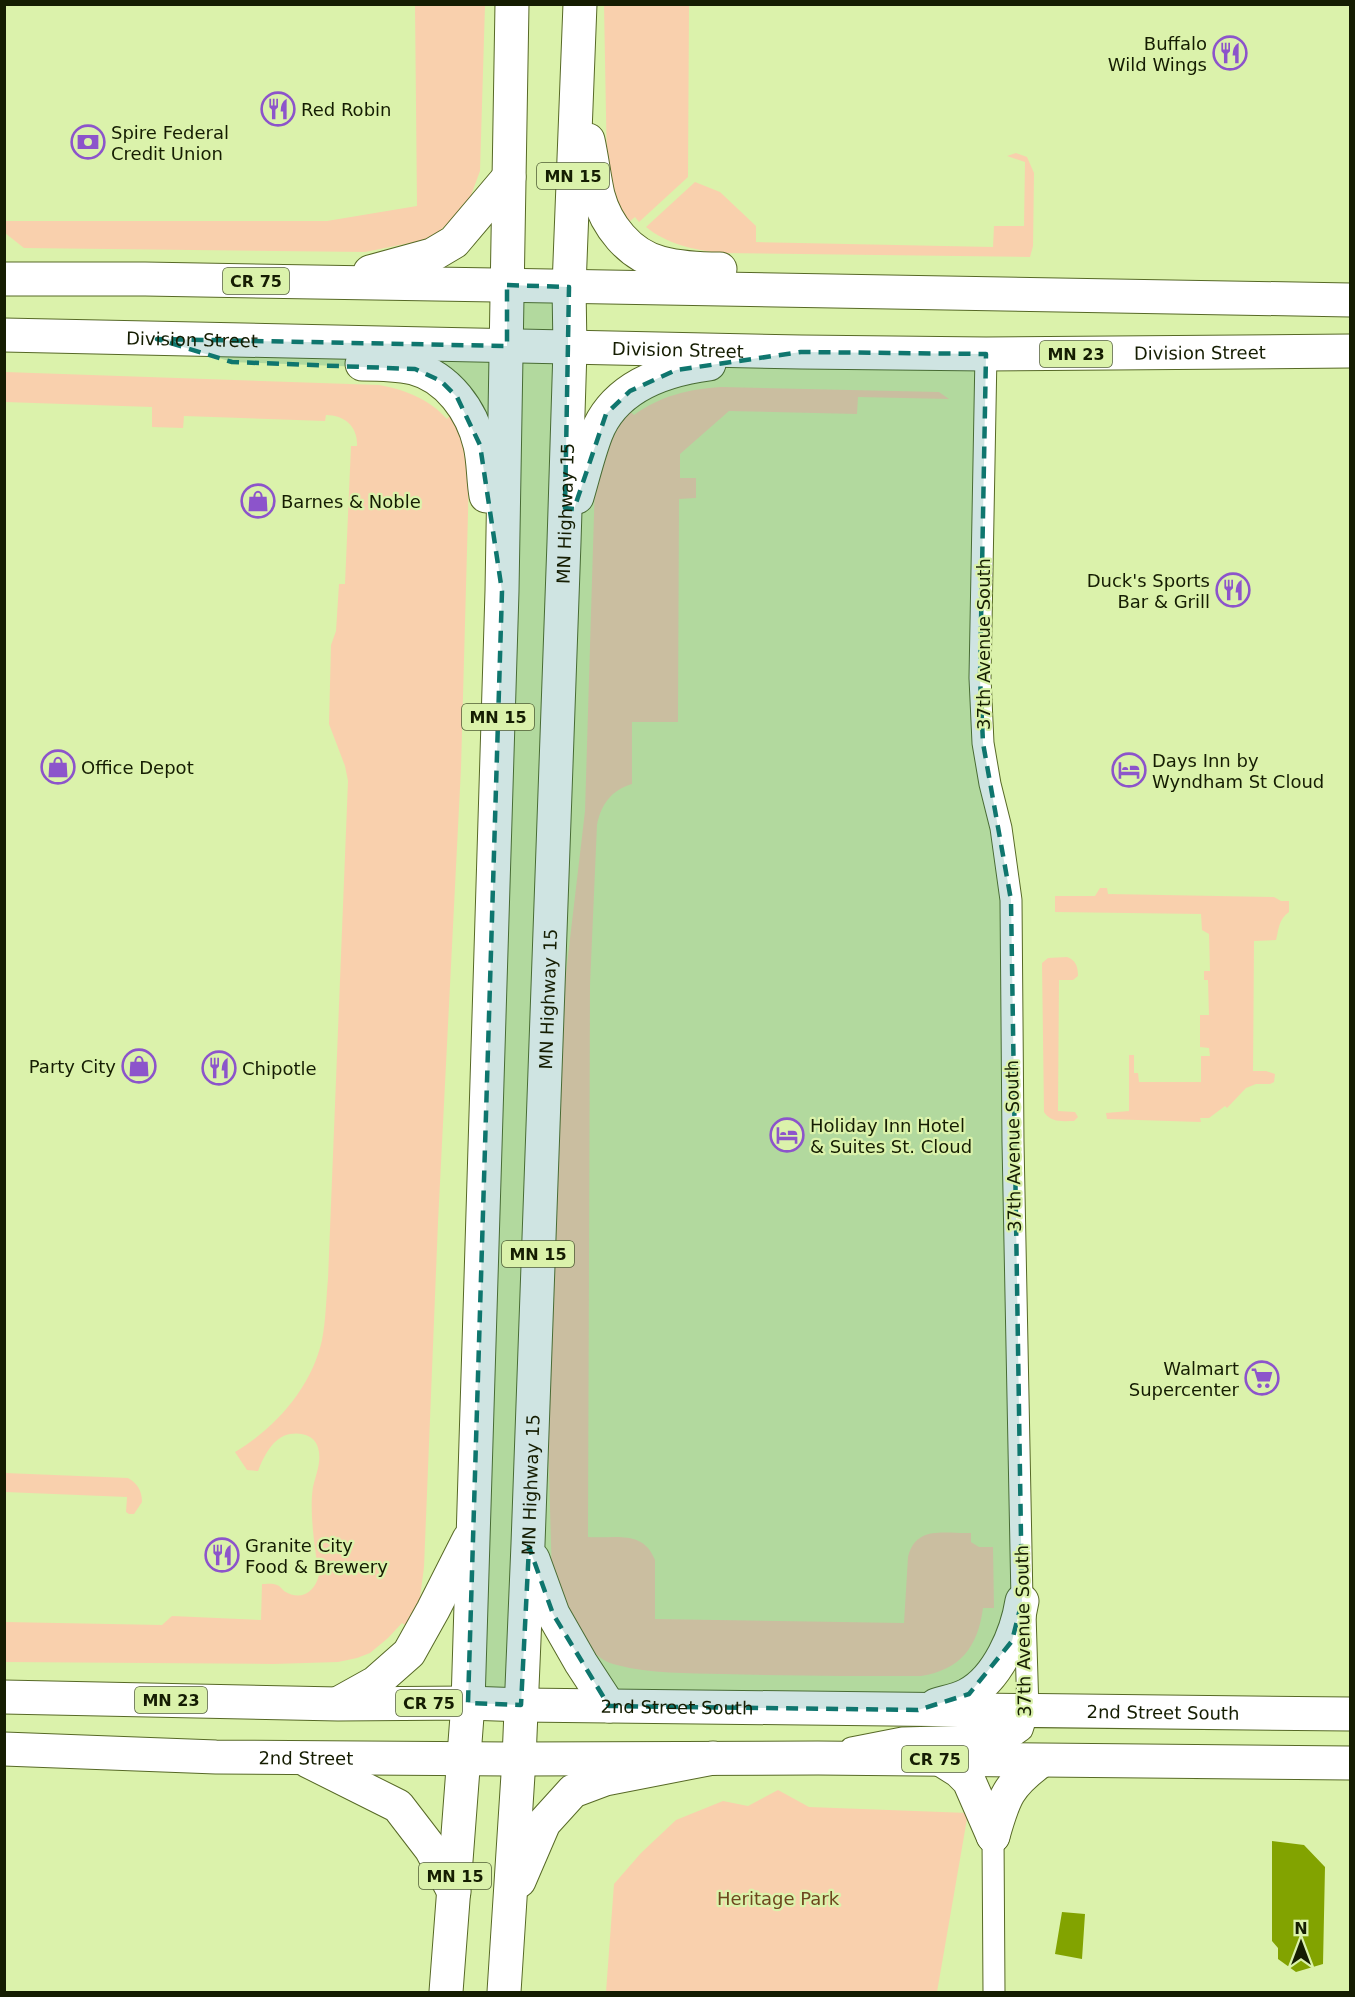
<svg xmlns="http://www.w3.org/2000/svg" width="1355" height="1997" viewBox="0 0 1355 1997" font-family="'DejaVu Sans',sans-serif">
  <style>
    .green { fill: #f9d0ad }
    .water { fill: #82a300 }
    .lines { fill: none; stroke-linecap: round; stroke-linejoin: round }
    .street-casing { stroke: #576926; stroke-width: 23 }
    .primary-casing { stroke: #576926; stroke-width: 35 }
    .highway-casing { stroke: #576926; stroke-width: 35 }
    .street { stroke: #fff; stroke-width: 21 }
    .primary { stroke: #fff; stroke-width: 33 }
    .highway { stroke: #fff; stroke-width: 33 }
    .marked { fill: #0f766e; fill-opacity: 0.2; stroke: #0f766e; stroke-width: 4.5; stroke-dasharray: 12 8; stroke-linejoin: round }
    .labels { text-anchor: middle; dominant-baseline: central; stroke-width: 4.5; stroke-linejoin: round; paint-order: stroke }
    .shield { fill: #dbf2ab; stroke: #505d35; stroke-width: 1.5 }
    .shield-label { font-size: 16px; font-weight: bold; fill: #151d02 }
    .poi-label { font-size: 18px; fill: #151d02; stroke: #dbf2ab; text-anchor: start }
    .street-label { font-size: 18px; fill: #151d02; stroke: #dbf2ab }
    .park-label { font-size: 18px; fill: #6e461e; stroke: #dbf2ab }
  </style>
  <rect width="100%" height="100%" fill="#dbf2ab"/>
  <!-- green -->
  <path class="green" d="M 415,5 L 485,5 L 480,171 L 467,206 L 435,235 L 420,241 L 365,252 L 24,248 L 5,233 L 4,221 L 327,221 L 417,206 Z
    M 604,5 L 689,5 L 688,177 L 639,222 L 635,217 L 629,222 L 617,201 L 607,169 Z
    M 1016,153 L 1027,157 L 1034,173 L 1033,246 L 1030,257 L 721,253 C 694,250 667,244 646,227 L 695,182 L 720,192 L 756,226 L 756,242 L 993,247 L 994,226 L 1024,226 L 1025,162 L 1007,156 Z
    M 5,372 L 379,385 C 406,390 429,399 447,419 L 451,414 C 468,445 469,480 468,514 L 461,768 L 438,1222 L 424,1567 L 419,1605 L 408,1627 L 402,1623 L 388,1638 L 370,1653 L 357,1658 L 338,1662 L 273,1664 L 5,1662 L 5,1622 L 162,1625 L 172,1616 L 261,1620 L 262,1584 C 266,1584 273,1583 277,1585 C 280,1586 282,1589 284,1591 C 301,1602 315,1592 319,1575 C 315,1549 309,1512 313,1487 C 316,1474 323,1459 317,1445 C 313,1435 300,1432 290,1434 C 273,1437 264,1456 258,1471 L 247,1470 L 235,1452 C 276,1428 312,1386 322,1340 C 326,1320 326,1299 328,1279 L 348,781 L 345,766 L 329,724 L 331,645 L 336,631 L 339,584 L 345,584 L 351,446 L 357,446 C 358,427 345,415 326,415 L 325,421 L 184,416 L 183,428 L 152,427 L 152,407 L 5,402 Z
    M 721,387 L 939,392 L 949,399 L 858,397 L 857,414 L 729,411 L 680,454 L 680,478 L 696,478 L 696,498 L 679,499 L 678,722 L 632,722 L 632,784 C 611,790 601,805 597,825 L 590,985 L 588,1537 C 615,1539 643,1529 655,1560 L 655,1619 L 904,1623 L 908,1557 C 916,1525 944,1534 971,1533 L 971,1542 L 979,1547 L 993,1547 L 994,1608 L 983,1608 C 978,1647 960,1670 921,1676 C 855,1676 789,1676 722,1674 C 688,1673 650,1674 617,1665 C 606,1663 598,1656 589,1649 L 591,1645 L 585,1639 L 552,1579 L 547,1401 L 562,1007 L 585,811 L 595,481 L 596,469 L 627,409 L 634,415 C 660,396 689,389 721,387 Z
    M 1100,888 L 1107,888 L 1108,894 L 1274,897 L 1281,901 L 1289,901 L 1289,912 C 1278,920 1279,929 1276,940 L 1254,941 L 1253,1071 L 1266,1071 L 1275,1074 L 1274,1082 L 1270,1084 L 1256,1084 L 1246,1088 L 1227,1108 L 1225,1106 L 1209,1118 L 1200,1118 L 1201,1122 L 1107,1119 L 1106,1113 L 1129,1111 L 1129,1055 L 1134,1055 L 1134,1073 L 1138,1073 L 1139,1082 L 1201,1082 L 1201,1056 L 1210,1056 L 1209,1048 L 1200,1047 L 1200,1015 L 1209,1015 L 1208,980 L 1204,980 L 1204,971 L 1210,971 L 1209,934 L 1202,930 L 1201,914 L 1055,912 L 1055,896 L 1095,896 Z
    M 1067,957 C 1076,960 1078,967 1078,976 L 1073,980 L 1059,980 L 1058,1111 L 1075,1112 L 1078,1117 L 1074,1121 C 1063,1121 1051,1123 1044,1112 L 1042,963 L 1048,958 Z
    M 5,1473 L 128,1478 C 137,1483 142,1490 142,1502 L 134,1514 L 129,1514 L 126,1512 L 127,1497 L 5,1492 Z
    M 778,1790 L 809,1807 L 968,1813 L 937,1992 L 606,1992 L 614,1884 L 641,1853 L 676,1820 L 723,1801 L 748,1806 Z"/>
  <!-- water -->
  <path class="water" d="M 1272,1841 L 1304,1845 L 1325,1867 L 1323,1964 L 1296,1972 L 1278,1959 L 1278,1948 L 1272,1941 Z
    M 1062,1912 L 1085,1914 L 1082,1959 L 1055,1954 Z"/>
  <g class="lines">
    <!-- street casing -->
    <g class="street-casing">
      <path id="street" d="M 851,1748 L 902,1738 L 1015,1735 L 1022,1730 L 1028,1711 L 1025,1613 L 1022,1601 L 1013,1142 L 1011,900 L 1001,828 L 990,784 L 983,743 L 980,678 L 986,354
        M 993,1836 L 994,1992"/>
    </g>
    <!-- primary casing -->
    <g class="primary-casing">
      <g id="primary">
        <path id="s1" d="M 521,1705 L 1350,1714"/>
        <path d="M 936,1705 C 946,1702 958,1700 967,1695 C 998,1679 1017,1633 1022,1601"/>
        <path d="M 519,1759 L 818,1758 L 1350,1763"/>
        <path d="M 940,1759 L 959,1771 L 969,1781 L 993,1836"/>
        <path d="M 993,1836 C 1004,1797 1008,1785 1041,1761"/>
      </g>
    </g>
    <!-- highway casing -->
    <g class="highway-casing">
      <g id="highway">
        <path d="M 588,140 C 592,158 594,177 598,195 C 606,225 629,255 661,263 C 680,268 701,269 720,269"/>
        <path d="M 370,272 L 432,255 L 454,242 L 509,177"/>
        <path d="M 4,279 L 145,279 L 1350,300"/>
        <path id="s2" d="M 4,335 L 801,352 L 986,354 L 1350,351"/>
        <path d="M 362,364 C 379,364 396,364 413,368 C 448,377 472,411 480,445 C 484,462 483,479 486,496"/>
        <path d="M 577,497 C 583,477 588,455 596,434 C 614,387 664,370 709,364"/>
        <path d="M 533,1559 L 553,1614 L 581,1663 L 609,1706"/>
        <path d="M 4,1697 L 338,1704 L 468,1703 L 521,1705"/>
        <path d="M 339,1703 L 375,1683 L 409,1653 L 433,1610 L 469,1539"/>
        <path id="s3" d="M 4,1749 L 216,1757 L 519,1759"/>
        <path d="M 308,1761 L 398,1806 L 431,1849 L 454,1892"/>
        <path d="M 519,1881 L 544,1823 L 573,1791 L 605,1779 L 713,1758"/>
        <path d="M 446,1992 L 468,1703 L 502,591 L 512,4"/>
        <path id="s4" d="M 504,1992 L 519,1759 L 528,1544 L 564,542 L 570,349 L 569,287 L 580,4"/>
      </g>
    </g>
    <!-- street -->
    <use href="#street" class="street"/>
    <!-- primary -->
    <use href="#primary" class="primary"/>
    <!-- highway -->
    <use href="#highway" class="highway"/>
  </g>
  <!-- marked area -->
  <path class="marked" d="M 507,285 L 569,287 L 565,508 L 574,509 L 606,414 L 630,391 L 676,370 L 801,352 L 986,354 L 980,678 L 983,743 L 1011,900 L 1022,1601 L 1012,1641 L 969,1694 L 918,1710 L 609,1706 L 553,1614 L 529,1547 L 521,1705 L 468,1703 L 502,591 L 480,445 L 457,397 L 441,381 L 415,369 L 232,362 L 157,339 L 507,346 Z"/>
  <!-- icons -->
  <defs>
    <g id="restaurant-ring" transform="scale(1.725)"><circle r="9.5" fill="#dbf2ab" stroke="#8c54cb" stroke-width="1.5"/><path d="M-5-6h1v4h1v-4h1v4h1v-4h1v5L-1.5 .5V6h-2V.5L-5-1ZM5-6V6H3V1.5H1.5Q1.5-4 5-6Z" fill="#8c54cb"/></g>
    <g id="bank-ring" transform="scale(1.725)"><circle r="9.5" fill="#dbf2ab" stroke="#8c54cb" stroke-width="1.5"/><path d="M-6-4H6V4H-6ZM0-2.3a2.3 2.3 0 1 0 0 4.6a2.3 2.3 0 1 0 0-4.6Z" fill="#8c54cb"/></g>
    <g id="shop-ring" transform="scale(1.725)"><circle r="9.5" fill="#dbf2ab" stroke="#8c54cb" stroke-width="1.5"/><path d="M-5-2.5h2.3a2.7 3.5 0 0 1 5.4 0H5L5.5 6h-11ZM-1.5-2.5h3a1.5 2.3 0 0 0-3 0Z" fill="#8c54cb"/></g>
    <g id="hotel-ring" transform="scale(1.725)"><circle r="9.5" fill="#dbf2ab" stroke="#8c54cb" stroke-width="1.5"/><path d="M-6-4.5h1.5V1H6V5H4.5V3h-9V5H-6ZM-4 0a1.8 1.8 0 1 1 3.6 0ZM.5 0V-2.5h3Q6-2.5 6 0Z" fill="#8c54cb"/></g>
    <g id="supermarket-ring" transform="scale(1.725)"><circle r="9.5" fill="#dbf2ab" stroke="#8c54cb" stroke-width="1.5"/><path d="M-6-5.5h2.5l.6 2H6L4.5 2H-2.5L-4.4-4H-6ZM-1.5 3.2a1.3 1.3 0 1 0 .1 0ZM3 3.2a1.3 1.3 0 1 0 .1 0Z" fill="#8c54cb"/></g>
  </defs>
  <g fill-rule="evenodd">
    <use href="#restaurant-ring" x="1230" y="53"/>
    <use href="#restaurant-ring" x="278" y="109"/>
    <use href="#bank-ring" x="88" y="142"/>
    <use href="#shop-ring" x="258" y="501"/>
    <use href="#restaurant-ring" x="1233" y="590"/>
    <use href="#shop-ring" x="58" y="767"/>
    <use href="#hotel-ring" x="1129" y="770"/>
    <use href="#shop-ring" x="139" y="1066"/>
    <use href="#restaurant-ring" x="219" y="1068"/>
    <use href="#hotel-ring" x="787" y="1135"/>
    <use href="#supermarket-ring" x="1262" y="1378"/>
    <use href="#restaurant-ring" x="222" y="1555"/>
  </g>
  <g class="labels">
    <!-- shield labels -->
    <g class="shield">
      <rect x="537" y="163" width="72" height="26" rx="4.5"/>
      <rect x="223" y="268" width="66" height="26" rx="4.5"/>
      <rect x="1040" y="341" width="72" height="26" rx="4.5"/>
      <rect x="462" y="704" width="72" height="26" rx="4.5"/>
      <rect x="502" y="1241" width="72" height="26" rx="4.5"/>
      <rect x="135" y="1687" width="72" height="26" rx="4.5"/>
      <rect x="396" y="1690" width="66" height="26" rx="4.5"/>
      <rect x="902" y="1746" width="66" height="26" rx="4.5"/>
      <rect x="419" y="1863" width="72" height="26" rx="4.5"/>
    </g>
    <g class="shield-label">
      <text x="573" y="176">MN 15</text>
      <text x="256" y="281">CR 75</text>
      <text x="1076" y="354">MN 23</text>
      <text x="498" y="717">MN 15</text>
      <text x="538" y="1254">MN 15</text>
      <text x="171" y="1700">MN 23</text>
      <text x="429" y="1703">CR 75</text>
      <text x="935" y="1759">CR 75</text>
      <text x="455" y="1876">MN 15</text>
    </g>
    <!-- poi labels -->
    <g class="poi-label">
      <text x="1207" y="43" text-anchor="end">Buffalo<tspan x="1207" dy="21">Wild Wings</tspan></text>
      <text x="301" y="109">Red Robin</text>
      <text x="111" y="132">Spire Federal<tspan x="111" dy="21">Credit Union</tspan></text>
      <text x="281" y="501">Barnes &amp; Noble</text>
      <text x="1210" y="580" text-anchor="end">Duck's Sports<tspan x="1210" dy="21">Bar &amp; Grill</tspan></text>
      <text x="1152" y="760">Days Inn by<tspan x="1152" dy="21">Wyndham St Cloud</tspan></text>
      <text x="81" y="767">Office Depot</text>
      <text x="116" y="1066" text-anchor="end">Party City</text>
      <text x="242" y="1068">Chipotle</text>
      <text x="810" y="1125">Holiday Inn Hotel<tspan x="810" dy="21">&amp; Suites St. Cloud</tspan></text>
      <text x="1239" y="1368" text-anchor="end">Walmart<tspan x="1239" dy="21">Supercenter</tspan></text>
      <text x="245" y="1545">Granite City<tspan x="245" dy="21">Food &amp; Brewery</tspan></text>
    </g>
    <!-- street labels -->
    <g class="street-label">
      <text stroke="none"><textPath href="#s2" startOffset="188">Division Street</textPath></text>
      <text stroke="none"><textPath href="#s2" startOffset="674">Division Street</textPath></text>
      <text stroke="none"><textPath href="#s2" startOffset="1196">Division Street</textPath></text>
      <text stroke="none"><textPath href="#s4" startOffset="1480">MN Highway 15</textPath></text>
      <text transform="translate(983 644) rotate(-90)">37th Avenue South</text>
      <text stroke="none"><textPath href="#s4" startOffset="994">MN Highway 15</textPath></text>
      <text transform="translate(1013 1146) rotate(-91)">37th Avenue South</text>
      <text stroke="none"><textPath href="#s4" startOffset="508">MN Highway 15</textPath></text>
      <text transform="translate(1023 1631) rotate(-91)">37th Avenue South</text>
      <text stroke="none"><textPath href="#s1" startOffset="156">2nd Street South</textPath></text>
      <text stroke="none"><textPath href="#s1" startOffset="642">2nd Street South</textPath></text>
      <text stroke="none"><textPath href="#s3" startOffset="302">2nd Street</textPath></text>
    </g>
    <!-- park labels -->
    <g class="park-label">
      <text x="778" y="1898">Heritage Park</text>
    </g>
  </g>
  <!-- border -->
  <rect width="1355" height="1997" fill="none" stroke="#151d02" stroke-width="12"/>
  <!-- north arrow -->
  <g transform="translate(1301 1943)" stroke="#dbf2ab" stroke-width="4.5" paint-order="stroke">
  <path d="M0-4.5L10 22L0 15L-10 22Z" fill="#151d02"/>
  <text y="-9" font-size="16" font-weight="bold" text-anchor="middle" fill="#151d02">N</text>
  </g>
</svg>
